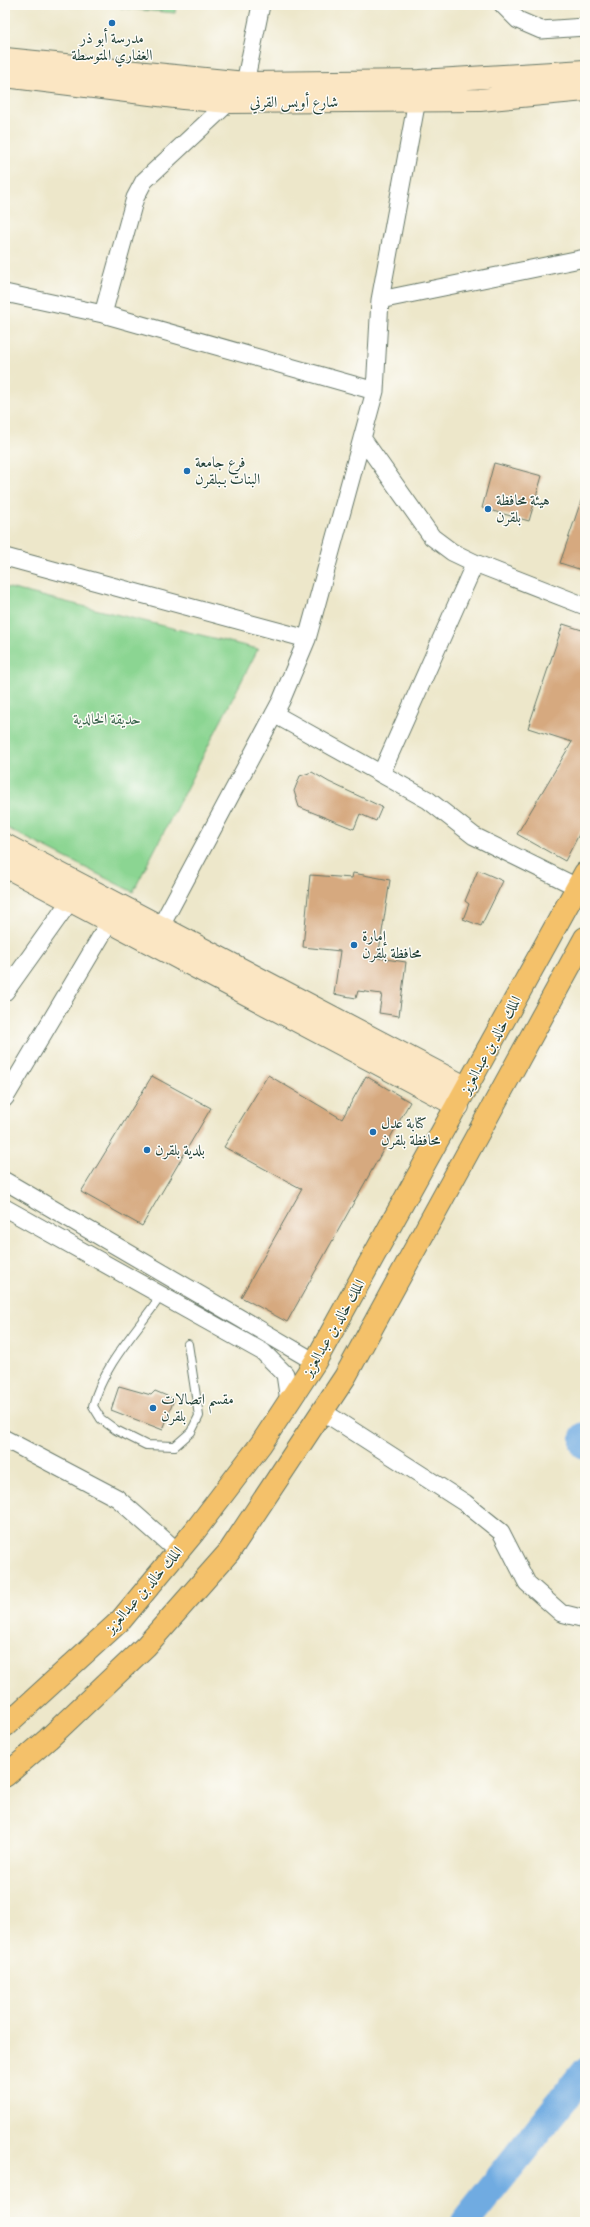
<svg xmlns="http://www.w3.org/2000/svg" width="590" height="2227" viewBox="0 0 590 2227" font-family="'IM FELL DW Pica',Amiri,serif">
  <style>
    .green { fill: #8bd592; stroke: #558963 }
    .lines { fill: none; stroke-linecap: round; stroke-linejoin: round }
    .river { stroke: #70abe1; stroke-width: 30 }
    .building { fill: #d6a97f }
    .lane-casing { stroke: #677868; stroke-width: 10 }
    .street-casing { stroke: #677868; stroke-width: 19 }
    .secondary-casing { stroke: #677868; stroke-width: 24 }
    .highway-casing { stroke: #677868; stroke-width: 24 }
    .lane { stroke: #fff; stroke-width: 8 }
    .street { stroke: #fff; stroke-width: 17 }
    .secondary { stroke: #fbe6c3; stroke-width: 22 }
    .highway { stroke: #f4c16a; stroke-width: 22 }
    .poi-dot { fill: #1f6fb2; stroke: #fdfcf7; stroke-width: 1.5 }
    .labels { text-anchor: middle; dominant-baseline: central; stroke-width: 3; stroke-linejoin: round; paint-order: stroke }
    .poi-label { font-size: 15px; fill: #1f3d34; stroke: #fdfcf7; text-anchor: start }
    .street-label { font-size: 15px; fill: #1f3d34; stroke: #fdfcf7 }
    .park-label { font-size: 15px; fill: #3a634c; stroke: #fdfcf7 }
  </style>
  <rect width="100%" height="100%" fill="#fdfcf7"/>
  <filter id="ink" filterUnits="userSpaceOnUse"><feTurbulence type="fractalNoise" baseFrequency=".025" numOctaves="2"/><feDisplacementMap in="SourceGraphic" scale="8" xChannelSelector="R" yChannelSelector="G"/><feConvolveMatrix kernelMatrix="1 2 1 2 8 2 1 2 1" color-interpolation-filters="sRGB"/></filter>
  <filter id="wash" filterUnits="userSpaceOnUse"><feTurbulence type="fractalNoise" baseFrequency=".012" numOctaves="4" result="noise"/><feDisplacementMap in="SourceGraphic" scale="16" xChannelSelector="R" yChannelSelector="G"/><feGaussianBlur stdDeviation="0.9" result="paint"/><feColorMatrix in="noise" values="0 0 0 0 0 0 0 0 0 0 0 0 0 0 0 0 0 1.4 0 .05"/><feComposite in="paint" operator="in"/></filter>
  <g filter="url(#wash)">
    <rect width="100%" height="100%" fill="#ede7ca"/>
    <!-- green -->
    <path class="green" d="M 121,5 L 176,5 L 175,13 L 121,8 Z
      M 5,587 L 258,649 L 133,892 L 5,827 Z"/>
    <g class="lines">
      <!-- river -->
      <path class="river" d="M 585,1437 L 585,1444
        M 465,2222 L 585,2072"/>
    </g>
    <g id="blocks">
      <!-- building -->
      <path class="building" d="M 494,463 L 542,476 L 529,521 L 482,508 Z
        M 583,495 L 585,495 L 585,571 L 560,563 Z
        M 563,624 L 585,631 L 585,823 L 565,861 L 517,834 L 572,742 L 528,728 Z
        M 312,772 L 329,782 L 382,807 L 376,821 L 360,814 L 354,829 L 299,807 L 294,791 L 300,776 Z
        M 478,870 L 503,881 L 481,926 L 463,919 L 469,904 L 465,901 Z
        M 353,873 L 390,880 L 378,958 L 406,962 L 399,1016 L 379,1013 L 382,994 L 358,991 L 356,998 L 334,994 L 340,951 L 303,947 L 310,875 L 352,878 Z
        M 268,1075 L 342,1119 L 366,1076 L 410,1102 L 287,1322 L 241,1297 L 302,1189 L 224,1147 Z
        M 152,1076 L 211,1108 L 142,1226 L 81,1192 Z
        M 119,1386 L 151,1395 L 155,1391 L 174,1399 L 163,1430 L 111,1410 Z"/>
    </g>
  </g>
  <g filter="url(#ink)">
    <use href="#blocks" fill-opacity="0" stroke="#677868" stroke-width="1"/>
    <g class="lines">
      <!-- lane casing -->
      <g class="lane-casing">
        <path id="lane" d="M 162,1294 C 138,1330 104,1363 93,1406 L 101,1419 L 116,1430 L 146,1445 L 175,1446 L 191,1432 L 199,1416 L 188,1344"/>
      </g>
      <!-- street casing -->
      <g class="street-casing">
        <path id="street" d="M 503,5 L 518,20 L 541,30 L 585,27
          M 5,293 L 103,314 L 375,391
          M 380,300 L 585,258
          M 103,314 L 135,198 L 144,181 L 229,102 L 245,83 L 261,5
          M 362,438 L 432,537 L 452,552 L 475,563 L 585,606
          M 5,557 L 307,639
          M 274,714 L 428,800 L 474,836 L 577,887
          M 381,774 L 475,563
          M 155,937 L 281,701 L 307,639 L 375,391 L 380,300 L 419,89
          M 5,992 L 77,891
          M 5,1098 L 116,911
          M 5,1181 L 315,1362
          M 5,1208 L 263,1352 L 285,1374 L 289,1401
          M 322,1411 L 465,1503 L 501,1532 L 527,1583 L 561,1613 L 585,1619
          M 5,1439 L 117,1498 L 178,1552"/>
      </g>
      <!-- secondary casing -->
      <g class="secondary-casing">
        <path id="secondary" d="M 5,59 L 245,83 L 420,81 L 585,71
          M 5,76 L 183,98 L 229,102 L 480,100 L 585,90
          M 5,845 L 467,1088
          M 5,866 L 458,1106"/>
      </g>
      <!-- highway casing -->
      <g class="highway-casing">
        <path id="highway" d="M 5,1726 L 121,1620 L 194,1532 L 261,1444 L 315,1362 L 585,873
          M 5,1776 L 48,1739 L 146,1646 L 229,1552 L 345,1377 L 585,938"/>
      </g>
      <!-- lane -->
      <use href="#lane" class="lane"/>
      <!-- street -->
      <use href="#street" class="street"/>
      <!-- secondary -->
      <use href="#secondary" class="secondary"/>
      <!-- highway -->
      <use href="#highway" class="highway"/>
    </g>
  </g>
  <!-- markers -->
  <g class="poi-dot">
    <circle cx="112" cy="23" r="4"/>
    <circle cx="187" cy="471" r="4"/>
    <circle cx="488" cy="509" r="4"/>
    <circle cx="354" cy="945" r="4"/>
    <circle cx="373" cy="1132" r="4"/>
    <circle cx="147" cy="1150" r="4"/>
    <circle cx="153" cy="1408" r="4"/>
  </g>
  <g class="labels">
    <!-- poi labels -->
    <g class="poi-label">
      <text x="112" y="38" text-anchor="middle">مدرسة أبو ذر<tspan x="112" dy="17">الغفاري المتوسطة</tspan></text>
      <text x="195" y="462">فرع جامعة<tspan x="195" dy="17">البنات بـبلقرن</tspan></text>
      <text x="496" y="500">هيئة محافظة<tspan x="496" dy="17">بلقرن</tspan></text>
      <text x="362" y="936">إمارة<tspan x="362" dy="17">محافظة بلقرن</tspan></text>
      <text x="381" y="1123">كتابة عدل<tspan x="381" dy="17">محافظة بلقرن</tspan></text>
      <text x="155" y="1150">بلدية بلقرن</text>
      <text x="161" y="1399">مقسم اتصالات<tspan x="161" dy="17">بلقرن</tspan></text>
    </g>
    <!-- street labels -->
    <g class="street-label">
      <text x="294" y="102">شارع أويس القرني</text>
      <text transform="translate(491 1045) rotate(-61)">الملك خالد بن عبدالعزيز</text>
      <text transform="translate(334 1328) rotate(-60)">الملك خالد بن عبدالعزيز</text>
      <text transform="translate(144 1590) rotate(-49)">الملك خالد بن عبدالعزيز</text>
    </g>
    <!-- park labels -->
    <g class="park-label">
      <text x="107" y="719">حديقة الخالدية</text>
    </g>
  </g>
  <!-- margin -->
  <rect width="590" height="2227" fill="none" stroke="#fdfcf7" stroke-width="20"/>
</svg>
